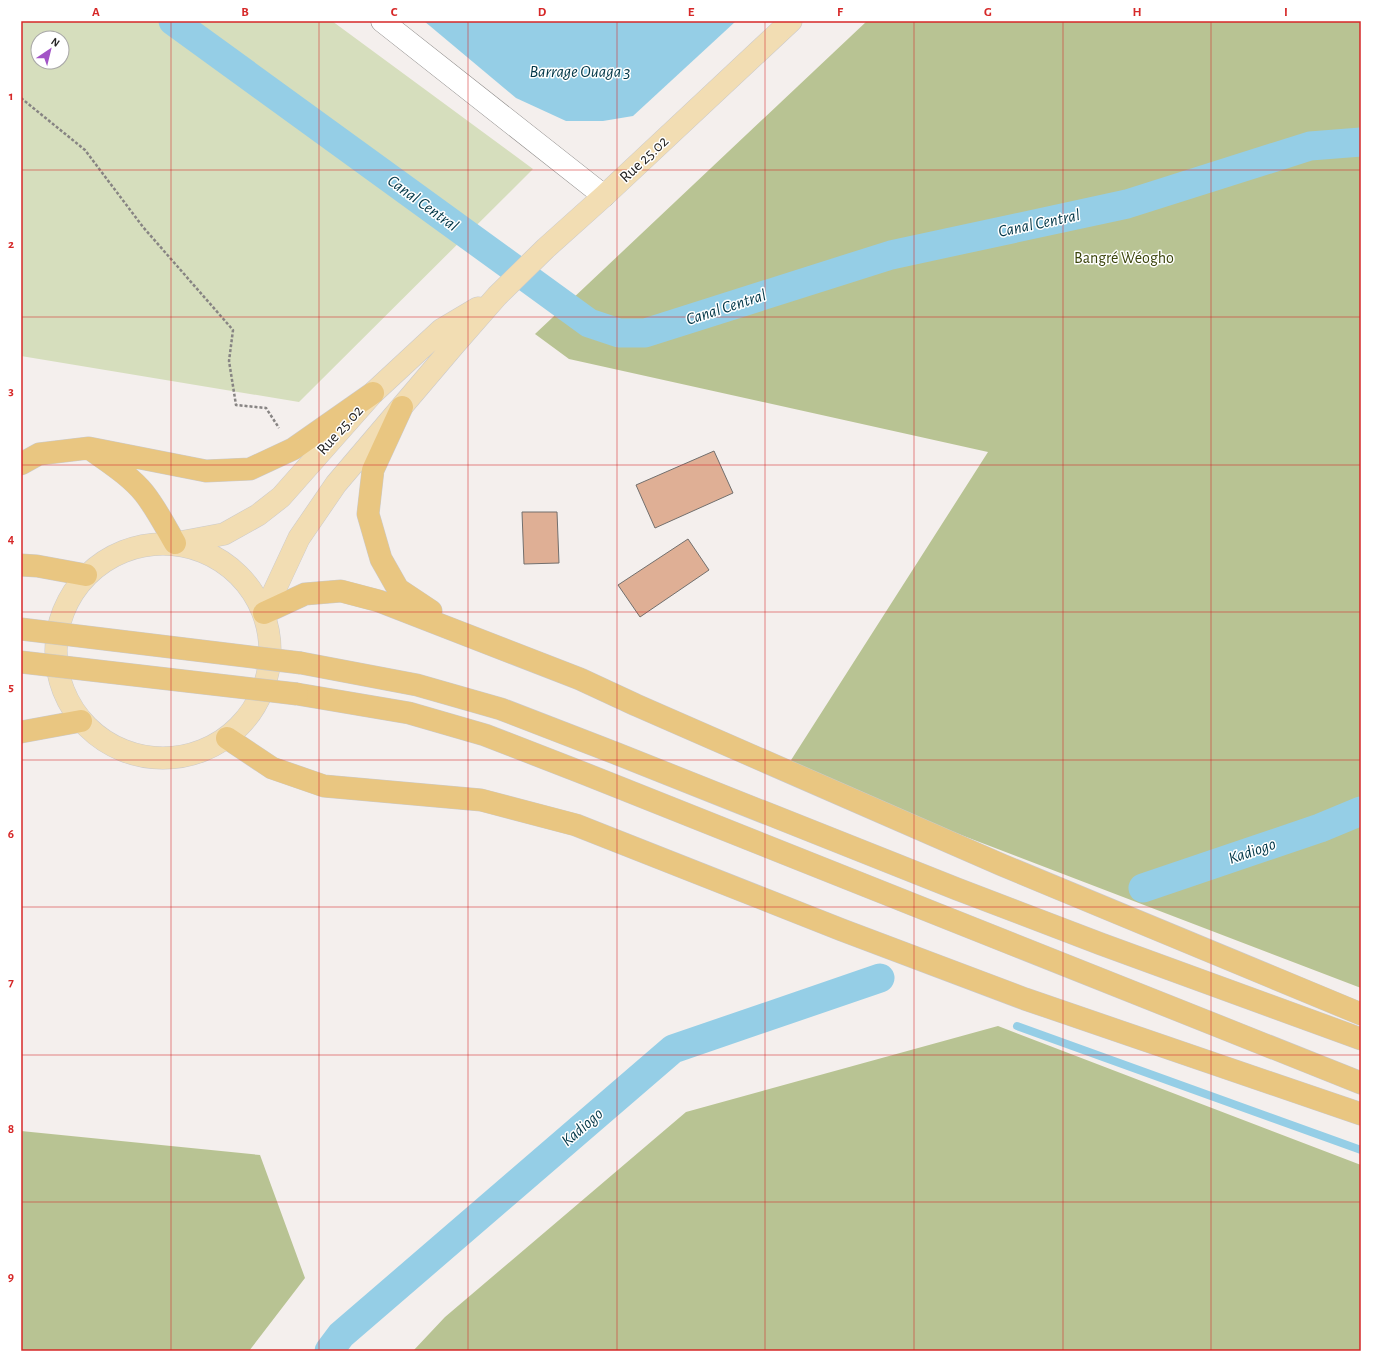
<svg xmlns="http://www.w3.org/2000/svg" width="1382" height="1372" viewBox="0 0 1382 1372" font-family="'Alegreya Sans',sans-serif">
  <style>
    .green { fill: #d6debd; fill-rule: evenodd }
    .forest { fill: #b8c393 }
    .water { fill: #95cee6 }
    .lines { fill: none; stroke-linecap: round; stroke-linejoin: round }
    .stream { stroke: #95cee6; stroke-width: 8 }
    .canal { stroke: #95cee6; stroke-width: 29 }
    .building { fill: #dfaf95; stroke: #726f6d }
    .street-casing { stroke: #888583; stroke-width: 23 }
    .primary-casing { stroke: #cbcaca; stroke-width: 23 }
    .highway-casing { stroke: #cbcaca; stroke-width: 23 }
    .path { stroke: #878483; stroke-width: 2.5; stroke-dasharray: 3 2; stroke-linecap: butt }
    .street { stroke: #fff; stroke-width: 22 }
    .primary { stroke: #f2ddb3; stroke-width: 22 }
    .highway { stroke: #e9c681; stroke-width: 22 }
    .highway-bridge-casing { stroke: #cbcaca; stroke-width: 23; stroke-linecap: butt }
    .highway-bridge { stroke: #e9c681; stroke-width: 22 }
    .grid { fill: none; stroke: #d62828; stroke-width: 1; stroke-opacity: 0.55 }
    .labels { text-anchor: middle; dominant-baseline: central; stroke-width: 3; stroke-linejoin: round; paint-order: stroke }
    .street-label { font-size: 16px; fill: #252423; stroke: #fff }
    .park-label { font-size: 16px; fill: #3a430a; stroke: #fff }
    .water-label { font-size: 17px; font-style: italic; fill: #023748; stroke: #fff }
    .neatline { fill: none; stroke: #d62828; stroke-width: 1.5 }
    .grid-label { font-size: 13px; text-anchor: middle; font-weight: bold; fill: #d62828 }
  </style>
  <rect width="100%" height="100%" fill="#f4efed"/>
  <!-- green -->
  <path class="green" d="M 21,21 L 332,21 L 533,169 L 299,402 L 21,356 ZM 38,38 L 62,38 L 62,62 L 38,62 Z"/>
  <!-- forest -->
  <path class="forest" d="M 867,21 L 1361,21 L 1361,988 L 786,768 L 988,452 L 569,359 L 535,334 Z
    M 998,1026 L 1361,1165 L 1361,1351 L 413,1351 L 445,1317 L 686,1112 Z
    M 21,1131 L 260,1155 L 305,1278 L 249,1351 L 21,1351 Z"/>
  <!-- water -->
  <path class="water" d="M 424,21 L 736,21 L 633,116 L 603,121 L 566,121 L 516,98 Z"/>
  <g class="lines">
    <!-- stream -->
    <path class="stream" d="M 1017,1026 L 1361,1150"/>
    <!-- canal -->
    <path class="canal" d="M 173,21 L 589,323 L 619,333 L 645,333 L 891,255 L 1127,204 L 1310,146 L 1361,142
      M 1143,888 L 1320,828 L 1361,811
      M 329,1351 L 341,1335 L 673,1049 L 880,978"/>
  </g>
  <!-- building -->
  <path class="building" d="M 714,451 L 733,493 L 655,528 L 636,485 Z
    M 522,512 L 557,512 L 559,563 L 524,564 Z
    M 688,539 L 709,570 L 640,617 L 618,585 Z"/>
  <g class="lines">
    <!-- street casing -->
    <g class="street-casing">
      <path id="street" d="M 382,21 L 604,196"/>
    </g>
    <!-- primary casing -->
    <g class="primary-casing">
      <path id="primary" d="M 176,543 L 224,534 L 258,515 L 281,497 L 373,393 L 441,330 L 478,308
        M56 651a107 107 0 1 1 214 0a107 107 0 1 1-214 0Z
        M 264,613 L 299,538 L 336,484 L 455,344 L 497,296 L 546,248 L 604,196 L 791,21"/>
    </g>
    <!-- highway casing -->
    <g class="highway-casing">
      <path id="highway" d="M 402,407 L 373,470 L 368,514 L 381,559 L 398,589 L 431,611
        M 93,451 C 111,464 130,476 144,493 C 156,508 165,526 175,543
        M 21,464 L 39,454 L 89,448 L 206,471 L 250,469 L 293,449 L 373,393
        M 21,565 L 37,566 L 86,575
        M 264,613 L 305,594 L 341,591 L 379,601 L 580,679 L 636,705 L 1002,865 L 1361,1014
        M 301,663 L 417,685 L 501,709 L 615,753 L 957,889 L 1101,944 L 1361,1039
        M 297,694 L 409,713 L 485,735 L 583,773 L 1361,1083
        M 21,732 L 81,721
        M 227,738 L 272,768 L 324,786 L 481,800 L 576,825 L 842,930 L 1025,999 L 1361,1114"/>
    </g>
    <!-- path -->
    <path class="path" d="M 21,98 L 85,150 L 143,227 L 233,330 L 229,361 L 236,405 L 266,408 L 279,428"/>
    <!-- street -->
    <use href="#street" class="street"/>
    <!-- primary -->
    <use href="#primary" class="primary"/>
    <!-- highway -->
    <use href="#highway" class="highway"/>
    <!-- highway-bridge casing -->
    <g class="highway-bridge-casing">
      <path id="highway-bridge" d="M 21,629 L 301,663
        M 21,662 L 297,694"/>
    </g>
    <!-- highway-bridge -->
    <use href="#highway-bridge" class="highway-bridge"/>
  </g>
  <!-- grid -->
  <path class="grid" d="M 171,21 L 171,1351M 319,21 L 319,1351M 468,21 L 468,1351M 617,21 L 617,1351M 765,21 L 765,1351M 914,21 L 914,1351M 1063,21 L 1063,1351M 1211,21 L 1211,1351M 21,170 L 1361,170M 21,317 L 1361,317M 21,465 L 1361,465M 21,612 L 1361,612M 21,760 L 1361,760M 21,907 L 1361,907M 21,1055 L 1361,1055M 21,1202 L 1361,1202"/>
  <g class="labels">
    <!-- street labels -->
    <g class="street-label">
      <text transform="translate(644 159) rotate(-43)">Rue 25.02</text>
      <text transform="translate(340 430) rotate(-48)">Rue 25.02</text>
    </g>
    <!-- park labels -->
    <g class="park-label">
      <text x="1124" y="258">Bangré Wéogho</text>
    </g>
    <!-- water labels -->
    <g class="water-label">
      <text x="580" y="71">Barrage Ouaga 3</text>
      <text transform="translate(423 203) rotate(36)">Canal Central</text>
      <text transform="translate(1039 223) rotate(-12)">Canal Central</text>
      <text transform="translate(726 307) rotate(-18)">Canal Central</text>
      <text transform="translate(1252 851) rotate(-19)">Kadiogo</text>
      <text transform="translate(582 1127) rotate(-41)">Kadiogo</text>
    </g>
  </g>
  <!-- border -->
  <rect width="1382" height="1372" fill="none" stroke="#ffffff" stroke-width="44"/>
  <!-- north arrow -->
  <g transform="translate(50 50) rotate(35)"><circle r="19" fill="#ffffff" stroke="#a8a7a7"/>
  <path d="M0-3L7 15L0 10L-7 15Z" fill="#a254c6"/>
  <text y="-6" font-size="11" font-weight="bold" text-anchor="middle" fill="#252423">N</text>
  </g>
  <rect x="22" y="22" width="1338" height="1328" class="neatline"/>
  <g class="grid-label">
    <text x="96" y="16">A</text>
    <text x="245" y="16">B</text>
    <text x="394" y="16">C</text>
    <text x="542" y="16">D</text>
    <text x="691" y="16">E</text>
    <text x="840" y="16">F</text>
    <text x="988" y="16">G</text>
    <text x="1137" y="16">H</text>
    <text x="1286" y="16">I</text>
    <text x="11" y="100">1</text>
    <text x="11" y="248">2</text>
    <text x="11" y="395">3</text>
    <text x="11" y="543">4</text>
    <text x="11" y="691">5</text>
    <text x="11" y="838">6</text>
    <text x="11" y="986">7</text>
    <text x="11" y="1133">8</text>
    <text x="11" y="1281">9</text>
  </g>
</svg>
